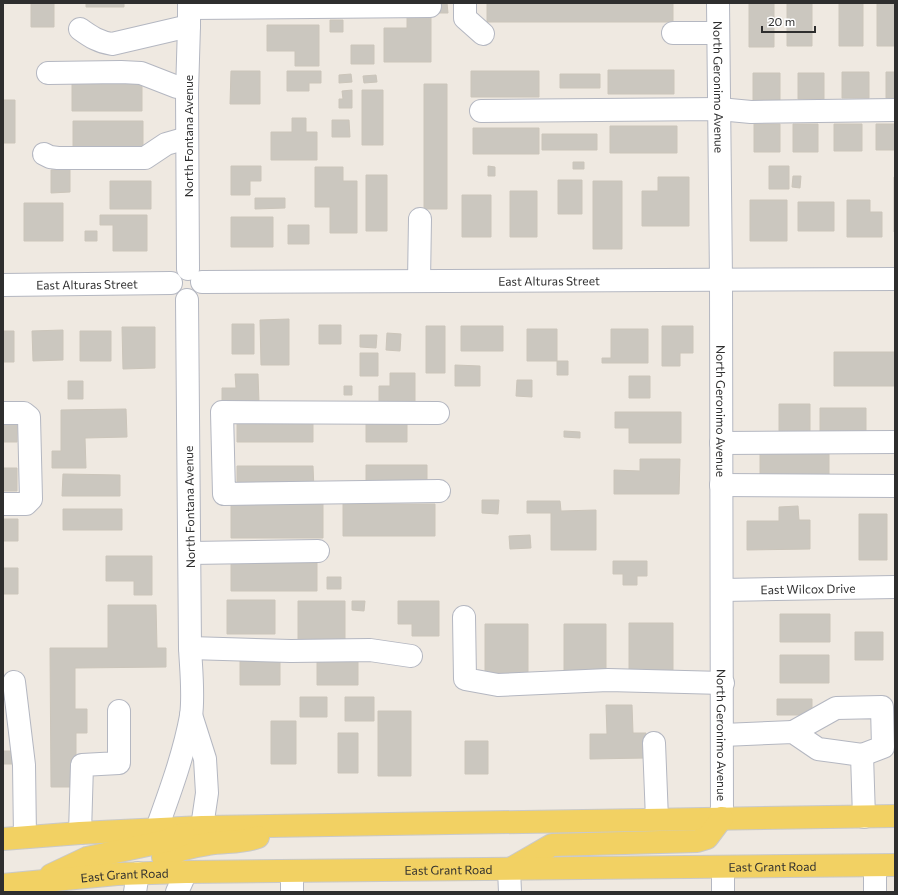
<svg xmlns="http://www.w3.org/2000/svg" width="898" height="895" viewBox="0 0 898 895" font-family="Commissioner,sans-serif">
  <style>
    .building { fill: #cbc7bf; stroke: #cbc5ba }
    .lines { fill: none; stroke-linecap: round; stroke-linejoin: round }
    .minor-casing { stroke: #b4b7c1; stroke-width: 24 }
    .major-casing { stroke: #c9c9c9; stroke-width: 24 }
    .minor { stroke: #fff; stroke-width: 22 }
    .major { stroke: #f2d163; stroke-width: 22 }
    .labels { text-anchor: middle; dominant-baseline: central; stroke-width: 3; stroke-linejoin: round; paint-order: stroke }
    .street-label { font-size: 12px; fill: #2e2e2e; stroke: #fff }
  </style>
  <rect width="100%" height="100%" fill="#efe9e1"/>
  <!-- building -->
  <path class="building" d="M 31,3 L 54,3 L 54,27 L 31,27 Z
    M 86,3 L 124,3 L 124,7 L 86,7 Z
    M 435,3 L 447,3 L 448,13 L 436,13 Z
    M 487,3 L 673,3 L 673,22 L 487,22 Z
    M 749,3 L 774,3 L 774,47 L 749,47 Z
    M 787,3 L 812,3 L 812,46 L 787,46 Z
    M 839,3 L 863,3 L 863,46 L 839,46 Z
    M 877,3 L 895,3 L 895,46 L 877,46 Z
    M 407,14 L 431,14 L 431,62 L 384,62 L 384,28 L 407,28 Z
    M 330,20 L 343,20 L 343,32 L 330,32 Z
    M 267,25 L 319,25 L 319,66 L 295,66 L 295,51 L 267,51 Z
    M 351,45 L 374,45 L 374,64 L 351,64 Z
    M 608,70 L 674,70 L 674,94 L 608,94 Z
    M 231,71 L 260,71 L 260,104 L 230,104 Z
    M 287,71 L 321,71 L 321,83 L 309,83 L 309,91 L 287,91 Z
    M 471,71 L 539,71 L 539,97 L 471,97 Z
    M 842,72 L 869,72 L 869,98 L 842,98 Z
    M 886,72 L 895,72 L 895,98 L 886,98 Z
    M 753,73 L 780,73 L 780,100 L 753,100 Z
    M 798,73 L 824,73 L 824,99 L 798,99 Z
    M 351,74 L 352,82 L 339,83 L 339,75 Z
    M 560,74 L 600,74 L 600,88 L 560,88 Z
    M 376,75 L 377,82 L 364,83 L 363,76 Z
    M 72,78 L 142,78 L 142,111 L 72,111 Z
    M 424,84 L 447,84 L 447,209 L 424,209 Z
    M 352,90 L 352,108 L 339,108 L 339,99 L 343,99 L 342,91 Z
    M 362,90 L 383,90 L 383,145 L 362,145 Z
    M 3,100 L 15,100 L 15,143 L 3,143 Z
    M 292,118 L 306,118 L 306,132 L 317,132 L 317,160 L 271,160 L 271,132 L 292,132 Z
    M 332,120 L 349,120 L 350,137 L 332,137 Z
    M 73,121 L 143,121 L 143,154 L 73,154 Z
    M 754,124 L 780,124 L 780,152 L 754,152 Z
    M 793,124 L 818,124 L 818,152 L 793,152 Z
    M 834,124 L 862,124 L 862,151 L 834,151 Z
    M 876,124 L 895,124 L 895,150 L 876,150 Z
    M 610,126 L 677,126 L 677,153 L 610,153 Z
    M 473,128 L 539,128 L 539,154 L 473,154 Z
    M 542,134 L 597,134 L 597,150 L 542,150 Z
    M 573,162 L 584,162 L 584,169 L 573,169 Z
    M 231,166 L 261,166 L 261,181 L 250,181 L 250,195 L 231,195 Z
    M 488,166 L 495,167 L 495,176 L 488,176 Z
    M 769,166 L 789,166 L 789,189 L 769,189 Z
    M 315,167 L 343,167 L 343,181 L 357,181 L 357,233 L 330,233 L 330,207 L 315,207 Z
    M 70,169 L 70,192 L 51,193 L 51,170 Z
    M 366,175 L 387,175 L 387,231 L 366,231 Z
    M 793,176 L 801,176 L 800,188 L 792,187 Z
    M 658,177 L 689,177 L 689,226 L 642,226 L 642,191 L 658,191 Z
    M 894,177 L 895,177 L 895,232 L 894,232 Z
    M 558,180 L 582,180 L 582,214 L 558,214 Z
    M 110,181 L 151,181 L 151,209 L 110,209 Z
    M 593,181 L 622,181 L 622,249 L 593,249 Z
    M 510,191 L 537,191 L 537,237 L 510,237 Z
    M 462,195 L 491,195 L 491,237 L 462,237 Z
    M 255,198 L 285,198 L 285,208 L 255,209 Z
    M 750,200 L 787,200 L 787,241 L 750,241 Z
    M 847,200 L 870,200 L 870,212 L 882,212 L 882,237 L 847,237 Z
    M 798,202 L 834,202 L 834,231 L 798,231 Z
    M 24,203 L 63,203 L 63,241 L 24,241 Z
    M 100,215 L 147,215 L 147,251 L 113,251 L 113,225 L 100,225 Z
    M 231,217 L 273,217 L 273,247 L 231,247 Z
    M 288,225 L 309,225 L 309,244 L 288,244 Z
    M 85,231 L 97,231 L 97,241 L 85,241 Z
    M 289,319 L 289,365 L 261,365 L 260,320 Z
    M 232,324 L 254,324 L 254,354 L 232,354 Z
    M 319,325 L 341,325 L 341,344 L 319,344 Z
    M 426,326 L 445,326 L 445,373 L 426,373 Z
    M 461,326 L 503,326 L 503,351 L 461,351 Z
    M 662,326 L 693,326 L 693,353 L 680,353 L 680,366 L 662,366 Z
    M 122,327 L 155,327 L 155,368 L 123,369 Z
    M 527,329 L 557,329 L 557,361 L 527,361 Z
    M 611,329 L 648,329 L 648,363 L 602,363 L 602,358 L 611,358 Z
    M 63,330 L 63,360 L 33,361 L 32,331 Z
    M 3,331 L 14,331 L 14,362 L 3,362 Z
    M 80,331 L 111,331 L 111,361 L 80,361 Z
    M 387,333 L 401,334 L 400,351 L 386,350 Z
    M 360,335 L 377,335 L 376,348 L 360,347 Z
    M 834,352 L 895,352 L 895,386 L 834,386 Z
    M 360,353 L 378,353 L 378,376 L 360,376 Z
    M 557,361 L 568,361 L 568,375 L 557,375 Z
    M 455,365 L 480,366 L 480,386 L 455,386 Z
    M 390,373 L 415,373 L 415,403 L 379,403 L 379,386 L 390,386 Z
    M 235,374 L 258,374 L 259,403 L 222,404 L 222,388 L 236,388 Z
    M 629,376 L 650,376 L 650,398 L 629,398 Z
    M 517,380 L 532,380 L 532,397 L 516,396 Z
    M 68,381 L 83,381 L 83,399 L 68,399 Z
    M 344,386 L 352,386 L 352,395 L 344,395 Z
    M 779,404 L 810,404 L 810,436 L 779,436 Z
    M 820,408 L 866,408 L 866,437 L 820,437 Z
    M 126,409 L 127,437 L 85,438 L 86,468 L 52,468 L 52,451 L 61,451 L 61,410 Z
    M 615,412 L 681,412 L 681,443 L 629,443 L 629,428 L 615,428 Z
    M 237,418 L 313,419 L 313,442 L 237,442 Z
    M 3,419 L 17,419 L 17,442 L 3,442 Z
    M 366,419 L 407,419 L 407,442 L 366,442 Z
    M 564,431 L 580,432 L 580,438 L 564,437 Z
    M 760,450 L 829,450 L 829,477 L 760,477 Z
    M 640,459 L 680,459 L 679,494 L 614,494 L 614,470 L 640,471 Z
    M 366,465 L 427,465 L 427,488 L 366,490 Z
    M 237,466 L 313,466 L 314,490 L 237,491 Z
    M 3,468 L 17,468 L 17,491 L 3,491 Z
    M 63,474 L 120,475 L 120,496 L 62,496 Z
    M 482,500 L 499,500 L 498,514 L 482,513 Z
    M 527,501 L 560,501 L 561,511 L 596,510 L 596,550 L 551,550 L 551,513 L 527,513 Z
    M 231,504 L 323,504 L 323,538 L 231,538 Z
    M 343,504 L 435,504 L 435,536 L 343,536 Z
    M 798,506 L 799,520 L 810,520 L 810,549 L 747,550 L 747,521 L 779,521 L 779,507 Z
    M 63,509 L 122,509 L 122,530 L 63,530 Z
    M 859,514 L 887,514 L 887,560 L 859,560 Z
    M 3,519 L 18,519 L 18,541 L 3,541 Z
    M 530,535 L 531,548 L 510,549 L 509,536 Z
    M 106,556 L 152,556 L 152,595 L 134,595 L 134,581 L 106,581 Z
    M 613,561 L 647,561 L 647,576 L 637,576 L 637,585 L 623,585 L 623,574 L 613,574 Z
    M 231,563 L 317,563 L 317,591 L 231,591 Z
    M 3,568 L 18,568 L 18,594 L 3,594 Z
    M 327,577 L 341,577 L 341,589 L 327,589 Z
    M 227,600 L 275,600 L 275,634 L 227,634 Z
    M 298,601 L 345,601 L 345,644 L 298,644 Z
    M 352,601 L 365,601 L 364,611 L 352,610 Z
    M 398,601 L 439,601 L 439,636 L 412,636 L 412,624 L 398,624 Z
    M 108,605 L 156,605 L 157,648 L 166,648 L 166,667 L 75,668 L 75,709 L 87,709 L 87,733 L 76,733 L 76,787 L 51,787 L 50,648 L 108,648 Z
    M 780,614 L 830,614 L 830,642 L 780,642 Z
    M 629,623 L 673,623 L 673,677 L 629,677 Z
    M 485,624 L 528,624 L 528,678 L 485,678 Z
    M 564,624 L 606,624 L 606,677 L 564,677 Z
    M 855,632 L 883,632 L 883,660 L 855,660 Z
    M 780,655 L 829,655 L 829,683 L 780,683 Z
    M 240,661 L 280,661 L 280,685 L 240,685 Z
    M 317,661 L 358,661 L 358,685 L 317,685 Z
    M 300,697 L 327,697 L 327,717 L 300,717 Z
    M 345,697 L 374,697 L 374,721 L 345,721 Z
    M 777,699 L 812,699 L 812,715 L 777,715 Z
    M 606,705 L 632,705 L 633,733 L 646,733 L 646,758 L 590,759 L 590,734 L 607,734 Z
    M 378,711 L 411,711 L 411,776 L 378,776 Z
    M 271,721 L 296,721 L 296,764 L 271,764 Z
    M 338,733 L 358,733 L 358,773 L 338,773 Z
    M 465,741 L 488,741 L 488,774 L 465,774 Z
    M 3,751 L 14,751 L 14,764 L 3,764 Z"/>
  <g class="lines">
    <!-- minor casing -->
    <g class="minor-casing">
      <g id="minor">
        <path d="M 465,3 L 465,18 L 483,34"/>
        <path id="s1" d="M 718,3 L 721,280 L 722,818"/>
        <path d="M 189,8 L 430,6"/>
        <path d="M 80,29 C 91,37 99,42 112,44 L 189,26"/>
        <path d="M 673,33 L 718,33"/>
        <path d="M 48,73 L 121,72 L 141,73 L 177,87 L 187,87"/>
        <path d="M 481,111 L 719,109 L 751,112 L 895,110"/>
        <path d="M 44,154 L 50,157 L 58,158 L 145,158 L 166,144 L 180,140 L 187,140"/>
        <path d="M 188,269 L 187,92 L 189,26 L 189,3"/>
        <path d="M 419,281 L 420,219"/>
        <path id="s2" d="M 202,282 L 895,279"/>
        <path id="s3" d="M 3,285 L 171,283"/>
        <path d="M 3,413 L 24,413 L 29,417 L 31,499 L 26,504 L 3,504"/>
        <path d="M 438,413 L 222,412 L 224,494 L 439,491"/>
        <path d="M 721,443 L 895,442"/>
        <path d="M 721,485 L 895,486"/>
        <path d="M 190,553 L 318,551"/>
        <path id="s4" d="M 722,590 L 895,587"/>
        <path d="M 464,617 L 465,679 L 498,685 L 608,680 L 723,683"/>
        <path d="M 190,648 L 291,651 L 370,650 L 411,656"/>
        <path d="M 14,682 L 24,765 L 25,837"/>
        <path d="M 191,715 L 205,759 L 207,793 L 202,827"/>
        <path d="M 793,732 L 836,708 L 882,707 L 883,747 L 862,755"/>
        <path d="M 723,735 L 793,732 L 818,749 L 862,755 L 864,817"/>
        <path d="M 654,743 L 657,819"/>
        <path d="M 157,828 C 170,792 184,754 191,716 C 194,695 191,669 190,648 L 187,300"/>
        <path d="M 80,833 L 82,765 L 119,763 L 119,711"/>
        <path d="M 875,866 L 875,892"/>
        <path d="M 509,869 L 510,892"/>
        <path d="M 292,871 L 292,892"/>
        <path d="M 135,892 L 138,873"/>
        <path d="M 177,892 L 186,872"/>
        <path d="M 723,892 L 723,867"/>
      </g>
    </g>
    <!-- major casing -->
    <g class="major-casing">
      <g id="major">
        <path d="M 3,839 L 80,833 L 202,827 L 895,816"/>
        <path d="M 163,857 C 177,850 193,846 208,844 C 225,841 242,843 258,837"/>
        <path d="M 512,868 L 552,845 L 697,841 L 707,838 L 722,818"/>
        <path d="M 51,875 L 87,858 L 166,841 L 183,834"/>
        <path id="s5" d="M 3,885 L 117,874 L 186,872 L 895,865"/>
      </g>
    </g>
    <!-- minor -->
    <use href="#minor" class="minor"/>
    <!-- major -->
    <use href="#major" class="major"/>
  </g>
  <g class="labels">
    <!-- street labels -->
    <g class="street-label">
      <text stroke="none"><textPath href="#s1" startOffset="84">North Geronimo Avenue</textPath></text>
      <text transform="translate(188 136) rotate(-90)">North Fontana Avenue</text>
      <text stroke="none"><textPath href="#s2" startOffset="347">East Alturas Street</textPath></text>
      <text stroke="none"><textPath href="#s3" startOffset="84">East Alturas Street</textPath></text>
      <text stroke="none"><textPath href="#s1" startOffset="408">North Geronimo Avenue</textPath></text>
      <text transform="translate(189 507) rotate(-91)">North Fontana Avenue</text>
      <text stroke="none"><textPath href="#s4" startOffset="86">East Wilcox Drive</textPath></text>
      <text stroke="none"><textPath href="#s1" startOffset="732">North Geronimo Avenue</textPath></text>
      <text stroke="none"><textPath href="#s5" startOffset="770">East Grant Road</textPath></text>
      <text stroke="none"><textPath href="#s5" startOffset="446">East Grant Road</textPath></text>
      <text stroke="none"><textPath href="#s5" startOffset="122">East Grant Road</textPath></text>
    </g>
  </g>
  <!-- border -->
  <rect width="898" height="895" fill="none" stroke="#2e2e2e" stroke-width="8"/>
  <!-- scale -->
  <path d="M762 26v6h53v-6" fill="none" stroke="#2e2e2e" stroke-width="2"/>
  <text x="768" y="26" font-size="12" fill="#2e2e2e" stroke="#ffffff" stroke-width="3" paint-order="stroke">20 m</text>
</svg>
